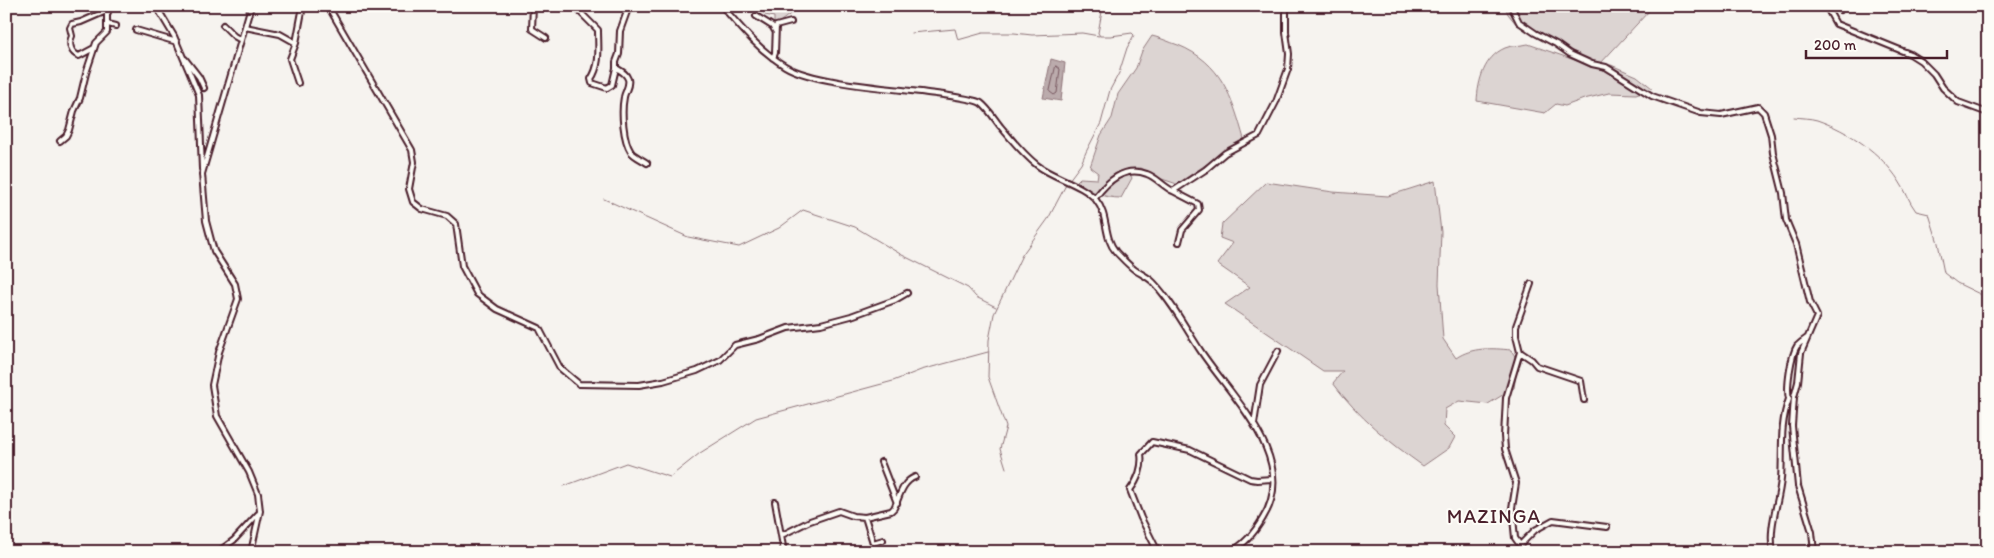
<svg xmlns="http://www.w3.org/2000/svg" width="1994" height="558" viewBox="0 0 1994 558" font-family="Itim,sans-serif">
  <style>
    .green { fill: #dcd4d2; stroke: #937a7e }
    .water { fill: #bbabac; stroke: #8e7378 }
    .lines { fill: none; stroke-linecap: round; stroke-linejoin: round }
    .shore { stroke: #77575f; stroke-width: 1 }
    .stream { stroke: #8e7378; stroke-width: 1 }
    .minor-casing { stroke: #4a1f2b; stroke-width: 8 }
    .minor { stroke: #fdfcf7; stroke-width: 4 }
    .labels { text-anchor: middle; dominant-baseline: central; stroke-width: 4; stroke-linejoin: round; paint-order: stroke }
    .quarter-label { font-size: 20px; letter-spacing: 1px; fill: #4a1f2b; stroke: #fdfcf7 }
  </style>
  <rect width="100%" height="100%" fill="#f6f3ef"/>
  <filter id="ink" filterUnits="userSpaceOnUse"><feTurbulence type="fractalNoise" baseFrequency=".02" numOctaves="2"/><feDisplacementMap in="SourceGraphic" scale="10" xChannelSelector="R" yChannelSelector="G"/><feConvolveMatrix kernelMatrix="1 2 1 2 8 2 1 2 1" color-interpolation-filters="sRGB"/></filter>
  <g filter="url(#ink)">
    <!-- green -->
    <path class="green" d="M 756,6 L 801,6 L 777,24 L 774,23 L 774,17 L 765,15 Z
      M 1505,6 L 1638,6 L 1649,11 L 1600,64 L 1587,60 L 1536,32 L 1517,25 L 1508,14 Z
      M 1152,36 C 1161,38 1169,42 1178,45 C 1222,63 1232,97 1244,139 L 1177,184 L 1162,179 L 1141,168 L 1127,169 L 1132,178 L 1121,198 C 1104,198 1090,192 1077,181 L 1080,178 L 1097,179 L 1098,173 L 1090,167 L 1101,135 L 1112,118 L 1118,94 L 1136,68 L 1142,51 Z
      M 1528,44 L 1595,67 L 1611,65 L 1637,76 L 1652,88 L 1636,94 L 1609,93 L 1584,99 L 1565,106 L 1556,104 L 1545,113 L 1477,101 C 1478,81 1484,57 1505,48 C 1511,45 1521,46 1528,44 Z
      M 1435,181 L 1441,232 L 1439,284 L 1443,339 L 1456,358 C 1472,347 1492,348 1511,350 L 1518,361 L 1514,388 L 1488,404 L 1459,401 L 1445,409 L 1444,426 L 1455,437 L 1449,448 L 1423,466 C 1388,441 1359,418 1333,383 L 1343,371 L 1323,371 L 1225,304 L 1250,287 L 1217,264 L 1233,243 L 1220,238 L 1222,224 L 1266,182 L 1333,192 L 1388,196 Z"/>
    <!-- water -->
    <path class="water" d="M 1051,59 L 1065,63 L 1061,101 L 1043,98 Z"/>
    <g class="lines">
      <!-- shore -->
      <path class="shore" d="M 1056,66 L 1060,69 L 1057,93 L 1054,95 L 1050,92 Z"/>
      <!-- stream -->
      <path class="stream" d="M 911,33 L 955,29 L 958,40 L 983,33 L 1014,33 L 1032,35 L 1082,33 L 1099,36
        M 1794,117 C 1802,118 1810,118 1817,120 C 1849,131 1881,153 1899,181 C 1906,191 1909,202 1916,211 L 1929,214 L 1938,243 L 1944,273 L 1957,283 L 1988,298
        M 1069,180 L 1081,164 L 1086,152 L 1101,123 L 1110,90 L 1119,73 L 1127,48 L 1134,35 L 1132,33 L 1111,36 L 1100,36 L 1098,33 L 1103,6
        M 604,199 L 688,237 L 739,247 L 779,228 L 803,210 L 855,227 L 902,255 L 968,288 L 976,297 L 996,307
        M 1006,468 L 1000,449 L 1006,427 L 988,377 L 989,340 L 994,314 L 1022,255 L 1048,219 L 1067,183
        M 564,486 L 626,463 L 670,477 L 700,453 L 756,418 L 893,381 L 921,370 L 988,352"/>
      <!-- minor casing -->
      <g class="minor-casing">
        <path id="minor" d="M 97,6 L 99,11 L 103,12
          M 156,6 L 174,36 L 199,95 L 202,169
          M 251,6 L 202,174 L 206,221 L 211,240 L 214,251 L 235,284 L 238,299 L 219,352 L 212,385 L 217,416 L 249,472 L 258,494 L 260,511 L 251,552
          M 328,6 L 412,150 L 414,162 L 409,189 L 413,202 L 422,209 L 447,216 L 456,224 L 462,266 L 477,294 L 497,309 L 539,328 L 560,368 L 579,384 L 639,385 L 663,381 L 697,371 L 720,360 L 735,345 L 759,339 L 788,328 L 821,324 L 851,316 L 895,300 L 907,293
          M 533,6 L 532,29 L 546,38
          M 574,6 L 598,30 C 598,47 601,64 591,79 L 592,83 L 607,88 L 612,85 L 616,68
          M 629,6 L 620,31 L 619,54 L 616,62 L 616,68 C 621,71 626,73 628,79 C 630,86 625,91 624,97 C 621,112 623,140 631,152 C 634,156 643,160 647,163
          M 722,6 C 741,28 760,51 785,66 C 813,83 887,88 921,92 C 933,94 973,98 981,103 C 989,109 995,120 1001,127 C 1012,140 1023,154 1037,165 C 1053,178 1083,184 1096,200 C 1109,216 1103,237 1116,252 C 1122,258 1128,265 1135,270 C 1141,274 1148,277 1153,282 C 1172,302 1185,327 1200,350 C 1230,396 1300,459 1263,518 C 1255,532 1244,545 1230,552
          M 1511,6 L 1519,22 L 1535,33 L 1556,44 L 1570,54 L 1592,64 L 1606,67 L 1652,96 L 1701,113 L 1721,115 L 1758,107 L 1764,113 L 1771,135 L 1773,153 L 1783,193 L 1786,220 L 1796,244 L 1810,302 L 1817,316 L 1801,353 L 1798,382 L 1794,397 L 1792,426 L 1798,486 L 1812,532 L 1814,552
          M 1826,6 L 1836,24 L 1910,54 L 1921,61 L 1934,74 L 1943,88 L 1958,102 L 1988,113
          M 1837,6 L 1840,10
          M 756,16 L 772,26 L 775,31
          M 108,24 L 116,26
          M 223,25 L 234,36 L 241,40
          M 245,27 L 280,34 L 296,43
          M 136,30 L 177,42
          M 94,48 L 79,56 C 71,53 68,44 72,36 L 70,28 L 72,24 L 81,22 L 104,12
          M 773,58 L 775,53 L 776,26 L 791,22
          M 185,59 L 199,77 L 204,88
          M 298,83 L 290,59 L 296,43 L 303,6
          M 60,141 L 66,136 L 69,130 L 74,111 L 80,98 L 86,73 L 96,43 L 107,32 L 107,15 L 110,6
          M 1173,191 L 1198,204 L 1199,210 L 1182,230 L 1179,242
          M 1095,198 C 1107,182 1124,165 1147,174 C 1156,177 1164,187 1173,191 L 1205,170 L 1225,153 L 1259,135 L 1276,102 L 1288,69 L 1289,54 L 1286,32 L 1286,6
          M 1520,352 L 1532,360 L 1537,366 L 1581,381 L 1584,400
          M 1254,424 L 1260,385 L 1278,351
          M 881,462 L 897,503
          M 775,502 L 784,552
          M 865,517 L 873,543 L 883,540
          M 782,535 L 810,521 L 839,511 L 853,516 L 865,517 L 891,511 L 894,508 C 900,496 902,482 915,477
          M 1520,545 L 1515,538 L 1512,508 L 1516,483 L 1505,449 L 1504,436 L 1506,398 L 1520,352 L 1516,336 L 1516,326 L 1531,284
          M 218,552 L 234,540 L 258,514
          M 1158,552 L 1141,518 L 1130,490 C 1138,480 1143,466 1141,454 L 1152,442 L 1190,450 L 1250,479 L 1257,480 L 1272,479
          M 1522,552 L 1520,545 L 1535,530 L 1553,520 L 1607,527
          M 1773,552 C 1768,526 1779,503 1781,479 C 1783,452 1779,426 1789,399 C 1786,388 1791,355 1797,346 C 1800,343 1804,340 1807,338"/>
      </g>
      <!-- minor -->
      <use href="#minor" class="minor"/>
    </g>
  </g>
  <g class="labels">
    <!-- quarter labels -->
    <g class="quarter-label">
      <text x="1494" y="516">MAZINGA</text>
    </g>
  </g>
  <!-- margin -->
  <rect width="1994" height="558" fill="none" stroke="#fdfcf7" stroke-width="25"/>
  <rect x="12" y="12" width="1969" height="533" fill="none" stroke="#4a1f2b" stroke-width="2" filter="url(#ink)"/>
  <!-- scale -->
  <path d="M1806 50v8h141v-8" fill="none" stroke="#4a1f2b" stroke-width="2.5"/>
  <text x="1814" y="50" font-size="15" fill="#4a1f2b" stroke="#fdfcf7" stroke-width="4" paint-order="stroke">200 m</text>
</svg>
